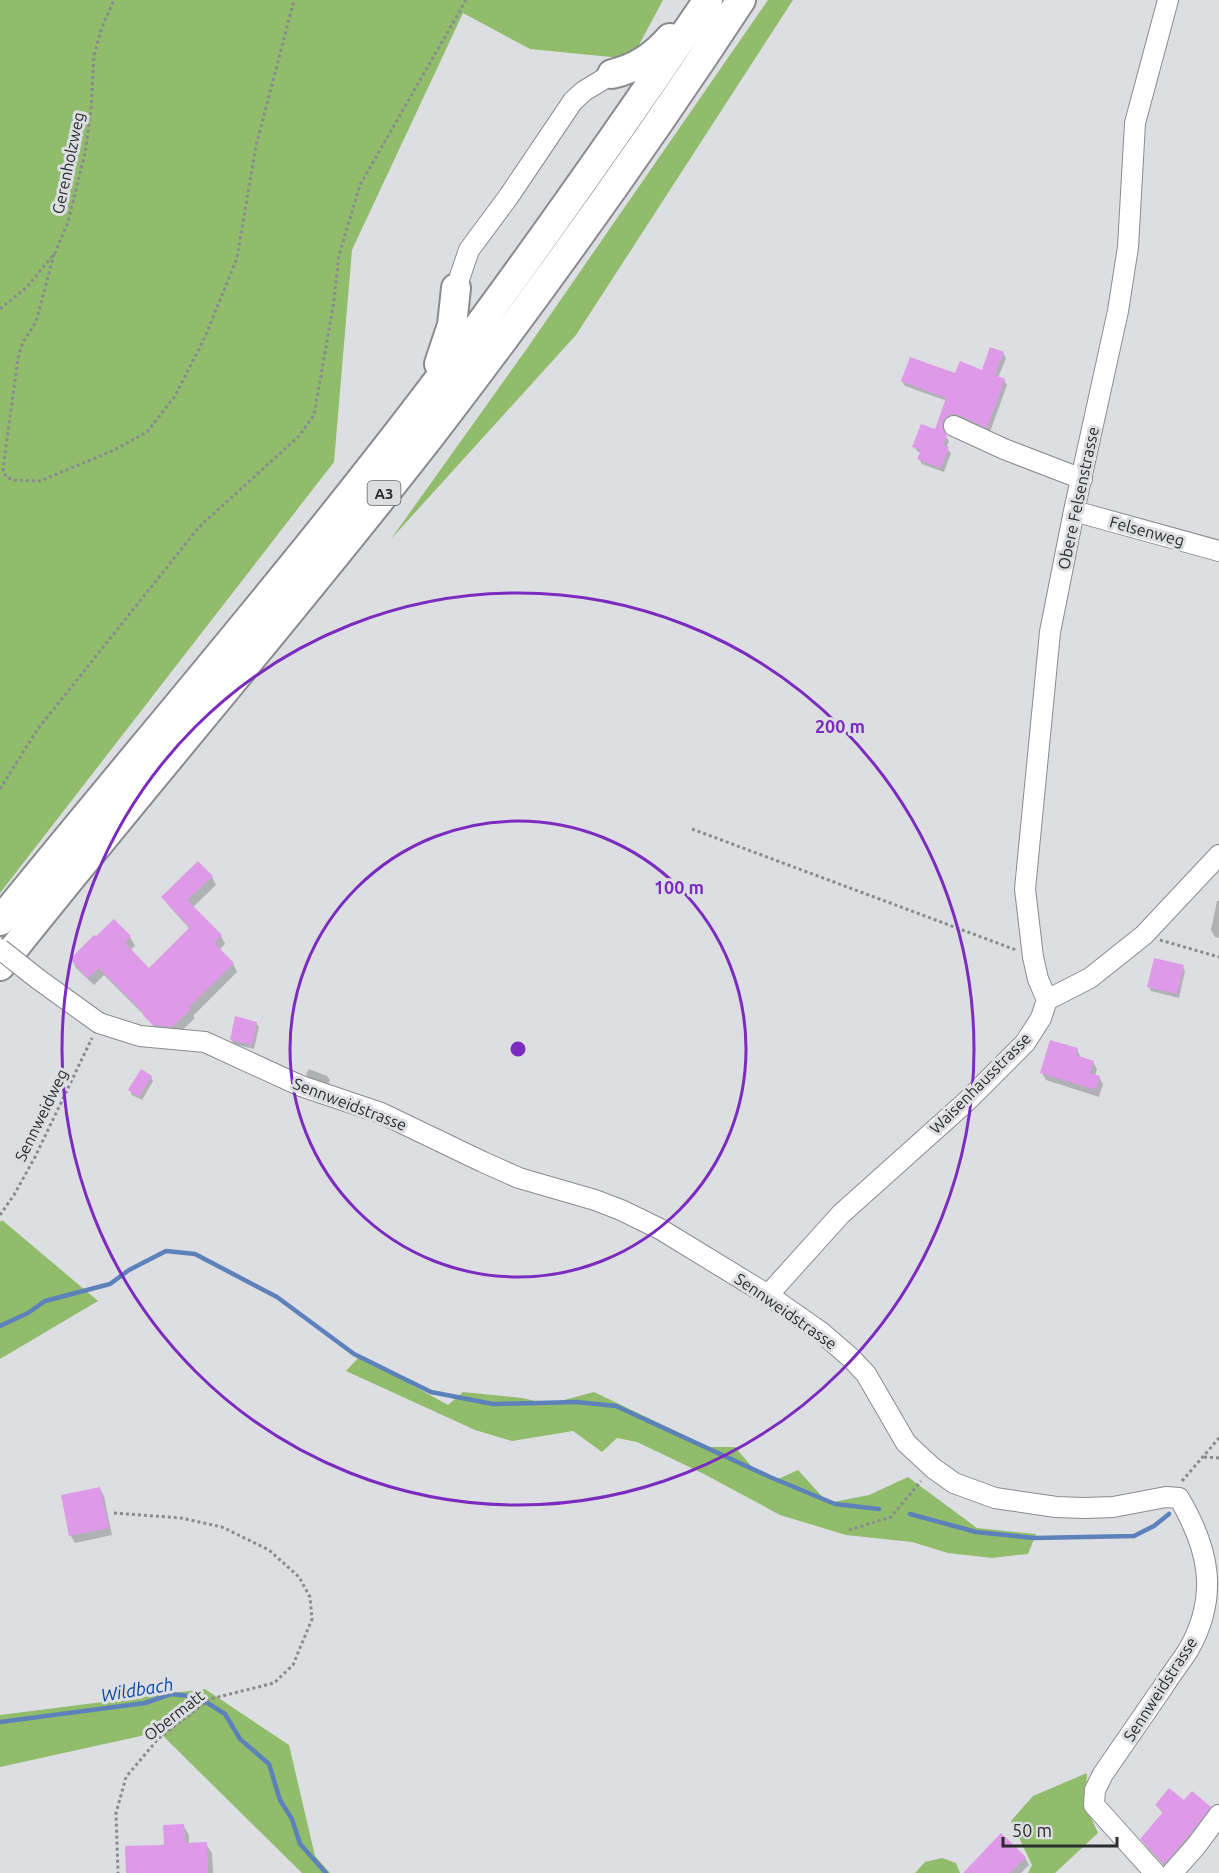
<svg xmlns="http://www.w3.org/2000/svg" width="1219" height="1873" viewBox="0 0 1219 1873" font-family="Ubuntu,sans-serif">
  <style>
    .green { fill: #90bc6c }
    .shadow { fill: #0003 }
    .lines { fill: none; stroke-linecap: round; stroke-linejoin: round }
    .stream { stroke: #5d81ba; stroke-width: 4.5 }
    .building { fill: #de9ae8 }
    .minor-casing { stroke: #898b8f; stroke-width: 22 }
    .highway-casing { stroke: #898b8f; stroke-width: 32 }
    .path { stroke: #8a8b8e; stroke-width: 3; stroke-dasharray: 3 3; stroke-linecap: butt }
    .minor { stroke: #fff; stroke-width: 20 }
    .highway { stroke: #fff; stroke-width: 28 }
    .minor-bridge-casing { stroke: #898b8f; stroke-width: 22; stroke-linecap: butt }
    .minor-bridge { stroke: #fff; stroke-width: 20 }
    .ring { fill: none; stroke: #7b2cbf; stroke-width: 3 }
    .labels { text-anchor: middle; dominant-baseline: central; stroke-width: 6; stroke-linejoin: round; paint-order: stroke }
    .shield { fill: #dddee2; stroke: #606163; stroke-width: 1.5 }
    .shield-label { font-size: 15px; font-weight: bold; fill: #2a2b2d }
    .street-label { font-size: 16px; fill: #2a2b2d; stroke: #dddee2 }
    .water-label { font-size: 18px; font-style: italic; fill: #0649a4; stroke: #dddee2 }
    .centre { fill: #7b2cbf; stroke: #dddee2; stroke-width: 3 }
    .ring-label { font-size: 18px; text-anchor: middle; font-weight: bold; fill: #7b2cbf; stroke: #dddee2; stroke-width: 6; stroke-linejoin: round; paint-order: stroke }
  </style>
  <rect width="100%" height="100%" fill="#dddee2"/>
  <!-- green -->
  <path class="green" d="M 0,0 L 663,0 L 632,58 L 611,57 L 530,49 L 463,13 L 352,250 L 334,462 L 0,893 Z
    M 768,0 L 793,0 L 576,335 L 391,539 L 528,347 Z
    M 2,1220 L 98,1301 L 0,1359 L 0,1222 Z
    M 360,1356 L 448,1405 L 463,1392 L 522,1398 L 549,1404 L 594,1392 L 709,1447 L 735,1447 L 753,1468 L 776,1480 L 798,1470 L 828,1503 L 869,1495 L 908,1477 L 977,1528 L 1036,1534 L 1028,1554 L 992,1558 L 948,1553 L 912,1542 L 846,1535 L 780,1515 L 704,1474 L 637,1442 L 617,1438 L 602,1452 L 573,1431 L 512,1441 L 475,1430 L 346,1371 Z
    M 205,1689 L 289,1745 L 315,1856 L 330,1873 L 302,1873 L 159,1732 L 0,1767 L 0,1715 Z
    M 1087,1773 L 1085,1805 L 1098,1833 L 1055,1873 L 1028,1873 L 1032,1865 L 1011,1821 L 1033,1796 Z
    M 942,1858 L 956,1863 L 960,1873 L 915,1873 L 925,1862 Z"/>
  <!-- shadow -->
  <path class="shadow" d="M 1003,353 L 1006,358 L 998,378 L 1004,380 L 1007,385 L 990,432 L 949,421 L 944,433 L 949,441 L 946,448 L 951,453 L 944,472 L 922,464 L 919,459 L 921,453 L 917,451 L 914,446 L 936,431 L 947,401 L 905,386 L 902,381 L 983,372 Z
    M 212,877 L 216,885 L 192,908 L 221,936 L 225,944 L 219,950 L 233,964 L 237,972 L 193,1016 L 195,1018 L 177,1035 L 159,1033 L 147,1018 L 104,975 L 94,985 L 76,968 L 72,960 L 114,921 L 130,937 L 135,946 L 130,950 L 149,970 L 190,929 L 168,905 L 163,897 Z
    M 1217,901 L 1219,901 L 1219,938 L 1215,937 L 1211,930 Z
    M 1183,967 L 1185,971 L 1179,998 L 1151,991 L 1149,987 Z
    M 256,1023 L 259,1027 L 254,1049 L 234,1044 L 231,1040 Z
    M 1077,1049 L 1081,1058 L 1093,1062 L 1097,1069 L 1095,1076 L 1099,1077 L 1103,1084 L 1099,1097 L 1046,1080 L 1042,1073 Z
    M 309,1069 L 327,1076 L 330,1080 L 328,1085 L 309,1079 L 306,1074 Z
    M 151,1077 L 153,1081 L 142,1100 L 132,1095 L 130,1090 Z
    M 100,1489 L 104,1496 L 112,1535 L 75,1543 L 71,1536 L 63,1496 Z
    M 1185,1803 L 1210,1808 L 1214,1815 L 1168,1870 L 1146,1846 L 1142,1839 L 1163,1814 L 1157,1805 Z
    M 183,1825 L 189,1835 L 189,1844 L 206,1844 L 212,1853 L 213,1873 L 128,1873 L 165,1846 Z
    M 1025,1858 L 1029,1865 L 1021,1873 L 969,1873 Z"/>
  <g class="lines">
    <!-- stream -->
    <path class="stream" d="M 0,1326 L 28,1313 L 45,1301 L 110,1284 L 129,1270 L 166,1251 L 195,1254 L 277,1297 L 354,1354 L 431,1392 L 493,1404 L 576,1402 L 616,1406 L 770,1477 L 835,1504 L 879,1509
      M 910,1514 L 976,1532 L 1034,1538 L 1134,1536 L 1154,1526 L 1169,1514
      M 0,1722 L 145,1703 L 171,1694 L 198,1697 L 225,1714 L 240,1739 L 269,1764 L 280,1800 L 292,1819 L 300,1844 L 326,1873"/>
  </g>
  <!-- building -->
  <path class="building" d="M 990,347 L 1004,352 L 995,375 L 1005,379 L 987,428 L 959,415 L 953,414 L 948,416 L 943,420 L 942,427 L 947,435 L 943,445 L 949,447 L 941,468 L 917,459 L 921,450 L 912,447 L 921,424 L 935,429 L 946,398 L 901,381 L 910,357 L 955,373 L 960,361 L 982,370 Z
    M 198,861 L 213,876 L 187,900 L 222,935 L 214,943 L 234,963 L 189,1007 L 191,1009 L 172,1027 L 153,1025 L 143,1015 L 145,1014 L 99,968 L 88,978 L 70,959 L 94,935 L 96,936 L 114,919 L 131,936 L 125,943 L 149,968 L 190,927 L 161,897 Z
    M 1154,958 L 1184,965 L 1177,994 L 1147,987 Z
    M 235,1016 L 257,1022 L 252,1045 L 230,1040 Z
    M 1050,1040 L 1078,1048 L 1076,1055 L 1094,1061 L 1090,1073 L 1100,1076 L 1096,1090 L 1040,1073 Z
    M 141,1069 L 152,1076 L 139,1097 L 128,1090 Z
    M 100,1487 L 109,1528 L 69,1536 L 61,1495 Z
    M 1169,1788 L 1184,1800 L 1192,1791 L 1211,1807 L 1187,1838 L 1164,1864 L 1140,1839 L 1163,1812 L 1155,1805 Z
    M 184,1824 L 185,1843 L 207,1842 L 208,1873 L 126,1873 L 125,1846 L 164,1845 L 163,1825 Z
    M 1001,1833 L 1026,1857 L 1010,1873 L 963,1873 Z"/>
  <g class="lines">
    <!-- minor casing -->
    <g class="minor-casing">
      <path id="minor" d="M 456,288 L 469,250 L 509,196 L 573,101 L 584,91 L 612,74
        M 954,426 L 1004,449 L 1082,479
        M 1074,511 L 1219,551
        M 38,979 L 99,1023 L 140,1036 L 205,1042 L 301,1086 L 381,1113 L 483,1162 L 519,1178 L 595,1200 L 621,1210 L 660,1229 L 768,1295 L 822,1333 L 851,1358 L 866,1374 L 906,1443 L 933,1468 L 954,1483 L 995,1498 L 1056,1507 L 1084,1508 L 1113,1507 L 1166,1497 L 1179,1498 C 1209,1549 1219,1595 1189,1649 C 1181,1662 1171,1674 1163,1687 C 1143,1716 1123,1745 1103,1774 L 1095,1790 L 1094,1805 L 1155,1873
        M 1047,1000 L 1038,979 L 1033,957 L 1025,889 L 1050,632 L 1074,511 L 1118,311 L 1128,247 L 1135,123 L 1168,0
        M 768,1295 L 841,1214 L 966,1102 L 1025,1043 L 1041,1018 L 1047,1000 L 1090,978 L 1144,935 L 1219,855
        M 1172,1873 L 1196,1846 L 1219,1815"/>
    </g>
    <!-- highway casing -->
    <g class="highway-casing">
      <path id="highway" d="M 612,74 C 637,68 653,57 670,38
        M 439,364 L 452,325 L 456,288
        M 0,921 C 142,746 290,575 427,395 C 525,266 617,134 708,0
        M 0,966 C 142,787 292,614 432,434 C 540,293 644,148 741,0"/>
    </g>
    <!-- path -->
    <path class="path" d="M 54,254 L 36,322 L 23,342 L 18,358 L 3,469 L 6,477 L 13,480 L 40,481 L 112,451 L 147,432 L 175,396 L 205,337 L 237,258 L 256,146 L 294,0
      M 0,309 L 26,288 L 55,253 L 68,222 L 85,153 L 91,110 L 94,55 L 102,27 L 114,0
      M 0,789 L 37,730 L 199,527 L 299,436 L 314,415 L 333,307 L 339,255 L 360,185 L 466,0
      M 692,829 L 1016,950
      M 1160,940 L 1219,957
      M 0,1215 L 14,1195 L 35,1157 L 92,1038
      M 1204,1457 L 1219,1458
      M 1182,1481 L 1219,1438
      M 114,1513 L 181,1518 L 222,1527 L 269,1550 L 299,1577 L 310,1597 L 312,1619 L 293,1665 L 274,1683 L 210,1699 L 158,1739 L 126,1777 L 116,1813 L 118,1873
      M 849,1530 L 891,1517 L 921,1481"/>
    <!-- minor -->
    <use href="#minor" class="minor"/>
    <!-- highway -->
    <use href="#highway" class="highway"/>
    <!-- minor-bridge casing -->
    <g class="minor-bridge-casing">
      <path id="minor-bridge" d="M 0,949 L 38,979"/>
    </g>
    <!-- minor-bridge -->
    <use href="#minor-bridge" class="minor-bridge"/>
  </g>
  <!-- distance rings -->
  <g class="ring">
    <circle cx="518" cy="1049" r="228"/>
    <circle cx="518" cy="1049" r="456"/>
  </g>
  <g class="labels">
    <!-- shield labels -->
    <rect class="shield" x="367.5" y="481" width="33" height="24" rx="4.5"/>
    <g class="shield-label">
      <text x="384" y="493">A3</text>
    </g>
    <!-- street labels -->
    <g class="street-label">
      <text transform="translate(68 163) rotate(-78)">Gerenholzweg</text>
      <text transform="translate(1078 498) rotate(-78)">Obere Felsenstrasse</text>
      <text transform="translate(1147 531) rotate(15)">Felsenweg</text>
      <text transform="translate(980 1083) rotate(-45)">Waisenhausstrasse</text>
      <text transform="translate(350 1104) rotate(21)">Sennweidstrasse</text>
      <text transform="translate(41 1115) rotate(-64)">Sennweidweg</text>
      <text transform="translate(786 1311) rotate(35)">Sennweidstrasse</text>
      <text transform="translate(1160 1689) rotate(-57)">Sennweidstrasse</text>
      <text transform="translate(174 1715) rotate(-38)">Obermatt</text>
    </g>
    <!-- water labels -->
    <g class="water-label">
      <text transform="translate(137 1689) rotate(-9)">Wildbach</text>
    </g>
  </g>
  <circle cx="518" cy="1049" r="9" class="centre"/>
  <g class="ring-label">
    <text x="840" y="733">200 m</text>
    <text x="679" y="894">100 m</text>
  </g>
  <!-- scale -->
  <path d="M1003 1837v9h114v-9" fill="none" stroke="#2a2b2d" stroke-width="3"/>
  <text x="1012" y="1837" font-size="18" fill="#2a2b2d" stroke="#dddee2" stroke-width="4.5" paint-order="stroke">50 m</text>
</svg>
